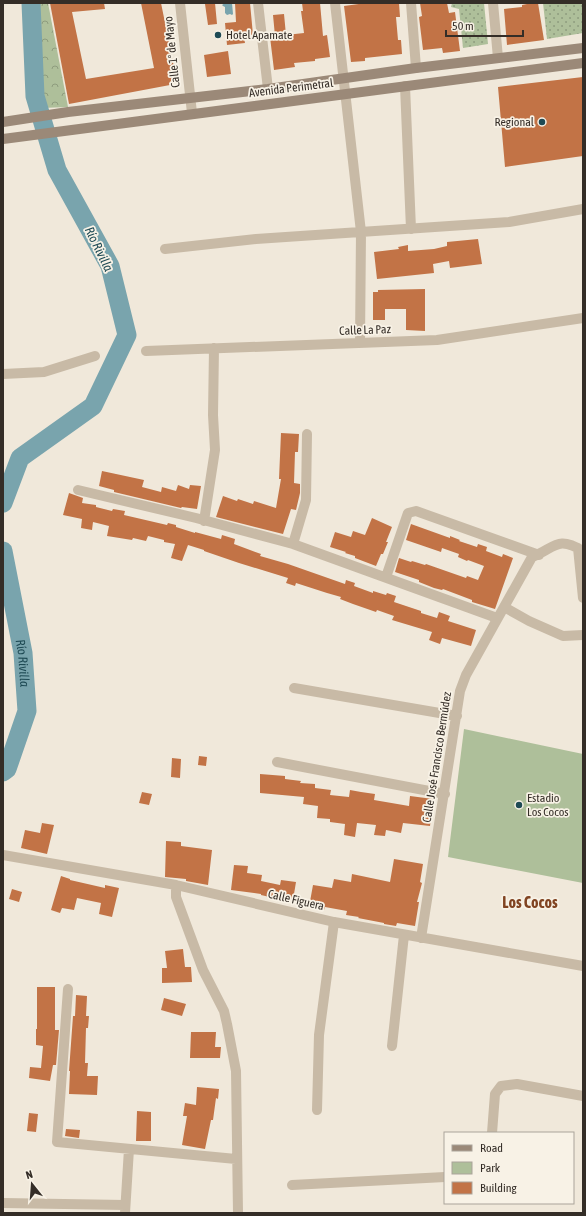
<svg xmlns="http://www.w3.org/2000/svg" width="586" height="1216" viewBox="0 0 586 1216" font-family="'Asap Condensed',sans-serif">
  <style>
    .grass { fill: url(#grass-dots) }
    .forest { fill: url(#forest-crowns) }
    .park { fill: #aebf9a }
    .water { fill: #79a4ad }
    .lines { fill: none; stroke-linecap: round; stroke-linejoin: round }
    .river { stroke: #79a4ad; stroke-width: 19 }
    .building { fill: #c27346 }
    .street { stroke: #c8baa6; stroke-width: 10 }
    .secondary { stroke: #9b8978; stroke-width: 10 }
    .poi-dot { fill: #1e4a54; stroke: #f8f2e6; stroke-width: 1.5 }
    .labels { text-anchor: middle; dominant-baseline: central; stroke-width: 3.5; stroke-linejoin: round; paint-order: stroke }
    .poi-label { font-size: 12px; fill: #342d27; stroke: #f8f2e6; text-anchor: start }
    .street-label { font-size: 12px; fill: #342d27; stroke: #f8f2e6 }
    .water-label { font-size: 13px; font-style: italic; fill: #1e4a54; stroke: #f8f2e6 }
    .district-label { font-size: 16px; font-weight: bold; fill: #814422; stroke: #f8f2e6 }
  </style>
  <defs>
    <pattern id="grass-dots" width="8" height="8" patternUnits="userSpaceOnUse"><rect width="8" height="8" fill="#aebf9a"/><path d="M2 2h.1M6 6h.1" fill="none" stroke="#8e9c7e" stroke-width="1.8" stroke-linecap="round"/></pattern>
    <pattern id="forest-crowns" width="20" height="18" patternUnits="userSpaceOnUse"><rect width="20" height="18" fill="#aebf9a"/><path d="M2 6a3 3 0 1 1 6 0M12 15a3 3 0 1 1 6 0" fill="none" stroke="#8e9c7e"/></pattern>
  </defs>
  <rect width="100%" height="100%" fill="#f0e8da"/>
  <!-- grass -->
  <path class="grass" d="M 452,3 L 484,3 L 488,44 L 463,48 L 459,9 L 451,7 Z
    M 543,3 L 583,3 L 583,33 L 547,39 Z"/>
  <!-- forest -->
  <path class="forest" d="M 34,3 L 48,3 L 68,107 L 42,108 L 39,96 Z"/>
  <!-- park -->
  <path class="park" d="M 464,729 L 583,754 L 583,883 L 448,857 Z"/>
  <!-- water -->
  <path class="water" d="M 225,3 L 232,3 L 233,14 L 232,15 L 230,14 L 227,15 L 225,13 L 225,7 L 223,6 L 222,5 Z"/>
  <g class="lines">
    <!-- river -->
    <g class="river">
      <path d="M 3,503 L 20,458 L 93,406 L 127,335 L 110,266 L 57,170 L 35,96 L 31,3"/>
      <path id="s1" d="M 3,551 L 23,653 L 27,711 L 7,769 L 3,772"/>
    </g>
  </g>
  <!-- building -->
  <path class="building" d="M 50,3 L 104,3 L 105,9 L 72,12 L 86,79 L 154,68 L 141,3 L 161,3 L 176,77 L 170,85 L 69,104 Z
    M 215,3 L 217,24 L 208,25 L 205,4 Z
    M 235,3 L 250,3 L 253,35 L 250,35 L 250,38 L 244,38 L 245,43 L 227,45 L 225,23 L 236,22 Z
    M 302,3 L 320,3 L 323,36 L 327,35 L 330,57 L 315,59 L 315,61 L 294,63 L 295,67 L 274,70 L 270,37 L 275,36 L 273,15 L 284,14 L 286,35 L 304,33 L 301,11 L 303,11 Z
    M 366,3 L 399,3 L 400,17 L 396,17 L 398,40 L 401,40 L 402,54 L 365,58 L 365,61 L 351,62 L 344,6 Z
    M 420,3 L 447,3 L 449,13 L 455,12 L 460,51 L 443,53 L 442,48 L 423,50 L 419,17 L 422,16 Z
    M 532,3 L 538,3 L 544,40 L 507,45 L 504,9 L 522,7 L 522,5 Z
    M 228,51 L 231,74 L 207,77 L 204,55 Z
    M 583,77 L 583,156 L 505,167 L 498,87 Z
    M 478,239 L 482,264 L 450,268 L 449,261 L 433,264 L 434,273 L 377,279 L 374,252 L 399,249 L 398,247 L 408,245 L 408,251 L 434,249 L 447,246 L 447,242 Z
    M 425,289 L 425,331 L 406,330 L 406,309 L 385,309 L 385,320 L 373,320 L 373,292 L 378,292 L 378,290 Z
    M 281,433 L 299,434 L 298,452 L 295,452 L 294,483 L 300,484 L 300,493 L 296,510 L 291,509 L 283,534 L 216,517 L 223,496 L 237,501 L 238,499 L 253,504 L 254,501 L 276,508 L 281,479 L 279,479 Z
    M 102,471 L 144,480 L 142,487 L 161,492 L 162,487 L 176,491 L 178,485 L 189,489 L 190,485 L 201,486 L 197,509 L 182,507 L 181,508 L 114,492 L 114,490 L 99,486 Z
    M 69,493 L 83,498 L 82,503 L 96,505 L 96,507 L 112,511 L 113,509 L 125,511 L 124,515 L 167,525 L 168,523 L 176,525 L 176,527 L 195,533 L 195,532 L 221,539 L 222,535 L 235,539 L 234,544 L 261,554 L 260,556 L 288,564 L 345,584 L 346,580 L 355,583 L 354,586 L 373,593 L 373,591 L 386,595 L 387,593 L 396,596 L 394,602 L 421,611 L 421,613 L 437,618 L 439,612 L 450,616 L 448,621 L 476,630 L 471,646 L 442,638 L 440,644 L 429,640 L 432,632 L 392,620 L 394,616 L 377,610 L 376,612 L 353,604 L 340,599 L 341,597 L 327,593 L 296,583 L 295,586 L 286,583 L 288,578 L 239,563 L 204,551 L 204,550 L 188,545 L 182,561 L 171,558 L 175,544 L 164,542 L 164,540 L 148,536 L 146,541 L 133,538 L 132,540 L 107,536 L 109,526 L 93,522 L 92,530 L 81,528 L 82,519 L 63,515 Z
    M 372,518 L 392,527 L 386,542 L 388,542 L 383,554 L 381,554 L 376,566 L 355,558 L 355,556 L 345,553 L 346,552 L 330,547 L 335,532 L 351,537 L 353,531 L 365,535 Z
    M 411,524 L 450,538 L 450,536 L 460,540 L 459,541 L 477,547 L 478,544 L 487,547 L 486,551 L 502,557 L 503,554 L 513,558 L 495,609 L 472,602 L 472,600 L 443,589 L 442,590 L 434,588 L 419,582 L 419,580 L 395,572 L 399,558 L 411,562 L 412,561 L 425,565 L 426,564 L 466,578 L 467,576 L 478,580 L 484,566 L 468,560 L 467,561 L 458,557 L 459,554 L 442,548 L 441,552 L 406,540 Z
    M 199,756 L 207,757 L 206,766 L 198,765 Z
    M 172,758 L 181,759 L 180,778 L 171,777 Z
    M 260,774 L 285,776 L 285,779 L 301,781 L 300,783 L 315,784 L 315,788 L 331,790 L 330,795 L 349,797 L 350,790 L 361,792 L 375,794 L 374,800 L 409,806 L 410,796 L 433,799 L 430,826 L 403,823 L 401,833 L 386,830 L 385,836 L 374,835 L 376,825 L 357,823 L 355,837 L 344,835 L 345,824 L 330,822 L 330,819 L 317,818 L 318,806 L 303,804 L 304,797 L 260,793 Z
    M 142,792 L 152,794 L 149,805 L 139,803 Z
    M 42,823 L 54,825 L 47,854 L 21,848 L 25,830 L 40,833 Z
    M 166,841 L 181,842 L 181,846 L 212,850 L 208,885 L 186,881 L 186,879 L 165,877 Z
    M 394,859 L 423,864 L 420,882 L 422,883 L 417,902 L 419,902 L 415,926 L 397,923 L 396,926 L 384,924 L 384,923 L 358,918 L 359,917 L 346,915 L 347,911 L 325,907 L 324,910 L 309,907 L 313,885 L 332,888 L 334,879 L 351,882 L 352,874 L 390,882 Z
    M 234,865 L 248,866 L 247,873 L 262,875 L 261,881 L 280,885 L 281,880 L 296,882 L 293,900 L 275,896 L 274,898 L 261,895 L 261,894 L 231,890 Z
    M 61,876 L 70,879 L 70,880 L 105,888 L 105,885 L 119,888 L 112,917 L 99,914 L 101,903 L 77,898 L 74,910 L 62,908 L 60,913 L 51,910 Z
    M 12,889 L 22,892 L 19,902 L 9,899 Z
    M 183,949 L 185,967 L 191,967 L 192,982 L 162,983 L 162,968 L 167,968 L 165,951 Z
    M 37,987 L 55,987 L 55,1030 L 59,1030 L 56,1065 L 53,1065 L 50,1081 L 29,1078 L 30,1067 L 41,1068 L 43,1046 L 36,1045 L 36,1029 L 37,1029 Z
    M 76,995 L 87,996 L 86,1016 L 89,1016 L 88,1028 L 86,1028 L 85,1063 L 88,1063 L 87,1076 L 98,1076 L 97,1095 L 69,1094 L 70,1071 L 69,1071 L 73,1016 L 75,1016 Z
    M 164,998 L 186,1004 L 182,1016 L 161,1010 Z
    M 191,1032 L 216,1032 L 215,1047 L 221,1047 L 220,1058 L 190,1058 Z
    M 197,1087 L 219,1089 L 218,1099 L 216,1098 L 213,1120 L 211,1120 L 205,1149 L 182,1145 L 187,1116 L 183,1116 L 185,1103 L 196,1105 Z
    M 137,1111 L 151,1112 L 151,1141 L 136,1141 Z
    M 29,1113 L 38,1114 L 36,1132 L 27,1131 Z
    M 66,1129 L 80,1130 L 79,1138 L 65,1136 Z"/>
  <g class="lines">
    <!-- street -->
    <path class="street" d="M 180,3 L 192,113
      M 258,3 L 268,89
      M 335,3 L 361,232 L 360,343
      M 411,3 L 416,68
      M 493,3 L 498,58
      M 405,86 L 411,229
      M 165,249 L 256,239 L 509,222 L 583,209
      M 146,351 L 437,340 L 583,318
      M 3,374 L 44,372 L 95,356
      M 78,490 L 196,518 L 293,544 L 497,618
      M 204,521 L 215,450 L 213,415 L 214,348
      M 293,544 L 306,500 L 307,434
      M 578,548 L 583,598
      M 386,577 L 408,513 L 416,511 L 539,555
      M 504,607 L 529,621 L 563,636 L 583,635
      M 294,688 L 457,716
      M 277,762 L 445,794
      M 3,855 L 176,885 L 334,922 L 583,966
      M 176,885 L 176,897 L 203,970 L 224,1011 L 227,1024 L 236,1071 L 238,1213
      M 421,938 L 460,691 L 466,675 L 532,557 C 555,548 557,535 583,551
      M 68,989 L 57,1142 L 236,1159
      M 392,1046 L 404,935
      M 317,1110 L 319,1035 L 334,922
      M 492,1133 L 495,1094 L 501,1086 L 517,1084 L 583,1096
      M 292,1185 L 445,1177
      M 3,1203 L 125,1205
      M 125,1213 L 129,1149"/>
    <!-- secondary -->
    <path class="secondary" d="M 3,122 L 68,112 L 268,89 L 416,68 L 583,48
      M 3,139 L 583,63"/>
  </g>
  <!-- markers -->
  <g class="poi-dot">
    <circle cx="218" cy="35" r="4"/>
    <circle cx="542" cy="122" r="4"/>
    <circle cx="519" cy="805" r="4"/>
  </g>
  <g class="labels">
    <!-- poi labels -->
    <g class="poi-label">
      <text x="226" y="35">Hotel Apamate</text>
      <text x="534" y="122" text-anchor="end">Regional</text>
      <text x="527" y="798">Estadio<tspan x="527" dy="14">Los Cocos</tspan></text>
    </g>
    <!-- street labels -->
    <g class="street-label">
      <text transform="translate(172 52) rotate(-96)">Calle 1° de Mayo</text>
      <text transform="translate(291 88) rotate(-7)">Avenida Perimetral</text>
      <text transform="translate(365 330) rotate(-2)">Calle La Paz</text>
      <text transform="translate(437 757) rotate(-81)">Calle José Francisco Bermúdez</text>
      <text transform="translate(296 900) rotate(13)">Calle Figuera</text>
    </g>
    <!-- water labels -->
    <g class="water-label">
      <text transform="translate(99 249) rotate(64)">Río Rivilla</text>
      <text stroke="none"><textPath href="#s1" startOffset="114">Río Rivilla</textPath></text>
    </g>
    <!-- district labels -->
    <g class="district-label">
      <text x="530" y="902">Los Cocos</text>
    </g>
  </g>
  <!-- border -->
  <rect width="586" height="1216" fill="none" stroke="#342d27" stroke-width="8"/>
  <!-- legend -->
  <rect x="444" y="1132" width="130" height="72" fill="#f8f2e6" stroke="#aaa39a"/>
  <rect x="452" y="1145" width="20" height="6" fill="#9b8978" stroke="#aaa39a"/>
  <text x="480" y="1152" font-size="12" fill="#342d27">Road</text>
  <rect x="452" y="1162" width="20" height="12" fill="#aebf9a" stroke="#aaa39a"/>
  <text x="480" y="1172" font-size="12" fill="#342d27">Park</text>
  <rect x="452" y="1182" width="20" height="12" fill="#c27346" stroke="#aaa39a"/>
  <text x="480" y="1192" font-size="12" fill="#342d27">Building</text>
  <!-- north arrow -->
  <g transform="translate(32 1184) rotate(343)" stroke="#f8f2e6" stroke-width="3" paint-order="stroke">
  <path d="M0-3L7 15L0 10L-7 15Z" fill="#342d27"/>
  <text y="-6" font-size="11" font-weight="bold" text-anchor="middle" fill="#342d27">N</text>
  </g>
  <!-- scale -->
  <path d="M446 30v6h77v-6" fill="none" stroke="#342d27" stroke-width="2"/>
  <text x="452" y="30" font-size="12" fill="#342d27" stroke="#f8f2e6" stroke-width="3" paint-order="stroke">50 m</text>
</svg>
